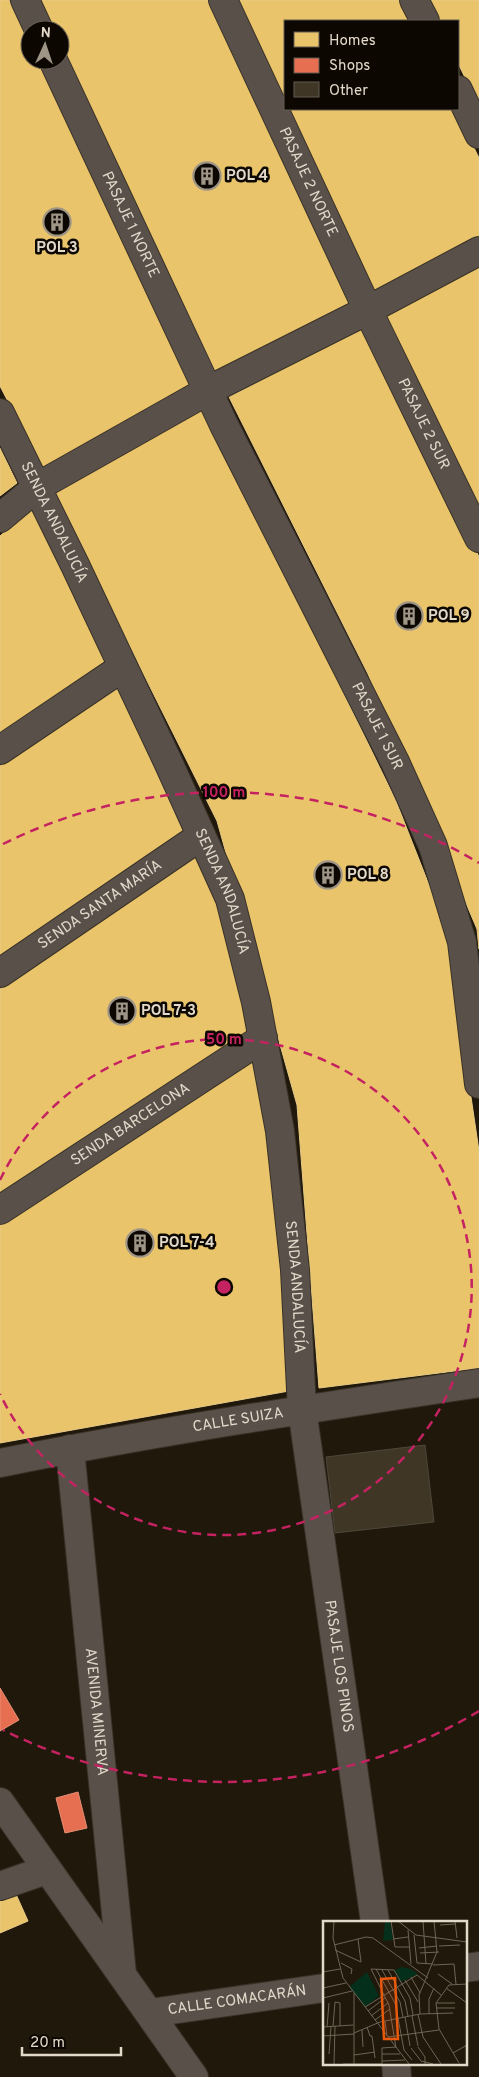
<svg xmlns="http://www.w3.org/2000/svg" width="479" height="2077" viewBox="0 0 479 2077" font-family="Overpass,sans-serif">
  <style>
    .homes { fill: #e9c46a; stroke: #e7ca87 }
    .shops { fill: #e76f51; stroke: #e68f75 }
    .building { fill: #3f3626; stroke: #4d473b }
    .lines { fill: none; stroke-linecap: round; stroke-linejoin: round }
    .minor-casing { stroke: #393227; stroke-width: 30 }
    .minor { stroke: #5a504a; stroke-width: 28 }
    .ring { fill: none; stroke: #c42261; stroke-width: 2.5; stroke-dasharray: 9 6 }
    .labels { text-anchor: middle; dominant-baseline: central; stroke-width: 5; stroke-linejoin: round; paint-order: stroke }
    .poi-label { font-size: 15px; font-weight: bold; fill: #e2d9ca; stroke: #0c0701; text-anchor: start }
    .street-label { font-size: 15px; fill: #e2d9ca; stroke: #0c0701 }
    .inset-road { fill: none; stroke: #6e6557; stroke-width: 1 }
    .view { fill: #e8590c; fill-opacity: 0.15; stroke: #e8590c; stroke-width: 2.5 }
    .inset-edge { fill: none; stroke: #e2d9ca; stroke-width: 2.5 }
    .centre { fill: #c42261; stroke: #0c0701; stroke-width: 2.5 }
    .ring-label { font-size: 15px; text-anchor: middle; font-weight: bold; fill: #c42261; stroke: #0c0701; stroke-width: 5; stroke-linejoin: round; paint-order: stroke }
  </style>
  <rect width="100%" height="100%" fill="#20180a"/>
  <!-- homes -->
  <path class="homes" d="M 0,0 L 9,0 L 30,44 L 30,60 L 38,60 L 192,384 L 42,468 L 0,386 Z
    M 37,0 L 211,0 L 353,303 L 216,373 L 60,48 L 60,30 L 51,30 Z
    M 236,0 L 403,0 L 413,21 L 285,21 L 285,105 Z
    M 427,0 L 479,0 L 479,107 L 458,63 L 458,21 L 438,21 Z
    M 287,109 L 455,109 L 479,158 L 479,237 L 372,292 Z
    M 479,265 L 479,525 L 373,321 Z
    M 373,321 L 479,557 L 479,949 L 477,929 L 368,674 L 229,397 Z
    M 204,406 L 396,801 L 446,928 L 479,1151 L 479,1368 L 319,1388 L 297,1105 L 217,821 L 53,493 Z
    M 0,448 L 17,483 L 0,496 Z
    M 33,507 L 111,663 L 0,737 L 0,536 Z
    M 117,686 L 184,833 L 0,958 L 0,766 Z
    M 195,856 L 210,881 L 228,938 L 250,1032 L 0,1195 L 0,989 Z
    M 251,1058 L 267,1129 L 281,1261 L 289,1391 L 0,1443 L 0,1224 Z
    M 15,1892 L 28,1921 L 0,1933 L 0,1898 Z"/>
  <!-- shops -->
  <path class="shops" d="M 0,1688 L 19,1720 L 0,1731 Z
    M 78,1792 L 87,1828 L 65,1833 L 56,1798 Z"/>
  <!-- building -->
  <path class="building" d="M 425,1445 L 434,1522 L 335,1533 L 326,1457 Z"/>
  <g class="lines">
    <!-- minor casing -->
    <g class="minor-casing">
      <g id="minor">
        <path d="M 25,0 L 39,30"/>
        <path id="s1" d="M 223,0 L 373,321 L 479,538"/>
        <path d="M 414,0 L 425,21"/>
        <path id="s2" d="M 53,60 L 224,425 L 395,762 L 433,846 L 462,942 L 479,1084"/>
        <path d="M 458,90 L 479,134"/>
        <path id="s3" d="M 0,413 L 75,565 L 169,764 L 230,899 L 256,1002 L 280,1131 L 295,1270 L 302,1409 L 375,1922"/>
        <path d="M 0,518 L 37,487 L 209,390 L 368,310 L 479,251"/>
        <path d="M 0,750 L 123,667"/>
        <path id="s4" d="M 0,973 L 201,836"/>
        <path id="s5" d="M 0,1210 L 263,1038"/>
        <path id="s6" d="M 70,1449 L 122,1974"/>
        <path id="s7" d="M 0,1463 C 159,1431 319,1407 479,1383"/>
        <path d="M 0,1802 L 194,2077"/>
        <path d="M 0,1886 L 46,1870"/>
        <path d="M 465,1968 L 479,1966"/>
        <path id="s8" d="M 150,2013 L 324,1988"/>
        <path d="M 396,2063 L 397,2077"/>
      </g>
    </g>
    <!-- minor -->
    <use href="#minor" class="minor"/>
  </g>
  <!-- distance rings -->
  <g class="ring">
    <path d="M0 1180A248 248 0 1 1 0 1394"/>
    <path d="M479 1711A495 495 0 0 1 3 1730M3 844A495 495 0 0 1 479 863"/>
  </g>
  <!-- icons -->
  <defs>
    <g id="building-ring" transform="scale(1.4375)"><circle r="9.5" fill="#0c0701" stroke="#9e9587" stroke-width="1.5"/><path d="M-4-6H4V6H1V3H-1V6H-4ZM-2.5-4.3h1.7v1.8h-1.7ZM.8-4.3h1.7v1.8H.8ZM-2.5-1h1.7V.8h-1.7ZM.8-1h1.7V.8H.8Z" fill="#9e9587"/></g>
  </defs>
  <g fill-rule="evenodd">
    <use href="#building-ring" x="207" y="176"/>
    <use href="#building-ring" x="57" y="222"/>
    <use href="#building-ring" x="409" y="616"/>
    <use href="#building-ring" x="328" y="875"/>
    <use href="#building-ring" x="122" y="1011"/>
    <use href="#building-ring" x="140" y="1243"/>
  </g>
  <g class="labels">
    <!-- poi labels -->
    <g class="poi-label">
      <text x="226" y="176">POL 4</text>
      <text x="57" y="248" text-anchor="middle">POL 3</text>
      <text x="428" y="616">POL 9</text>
      <text x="347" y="875">POL 8</text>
      <text x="141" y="1011">POL 7-3</text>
      <text x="159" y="1243">POL 7-4</text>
    </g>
    <!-- street labels -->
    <g class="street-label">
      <text stroke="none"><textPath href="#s1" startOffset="201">PASAJE 2 NORTE</textPath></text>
      <text stroke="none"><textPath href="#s2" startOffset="182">PASAJE 1 NORTE</textPath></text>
      <text stroke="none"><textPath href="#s1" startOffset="469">PASAJE 2 SUR</textPath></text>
      <text stroke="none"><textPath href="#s3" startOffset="122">SENDA ANDALUCÍA</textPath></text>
      <text stroke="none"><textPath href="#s2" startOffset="741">PASAJE 1 SUR</textPath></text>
      <text stroke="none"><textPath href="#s3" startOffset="528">SENDA ANDALUCÍA</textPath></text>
      <text stroke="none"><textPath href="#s4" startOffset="121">SENDA SANTA MARÍA</textPath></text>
      <text stroke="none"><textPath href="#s5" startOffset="156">SENDA BARCELONA</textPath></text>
      <text stroke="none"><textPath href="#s3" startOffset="932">SENDA ANDALUCÍA</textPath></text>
      <text stroke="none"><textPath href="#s7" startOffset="242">CALLE SUIZA</textPath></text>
      <text stroke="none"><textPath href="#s3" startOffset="1314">PASAJE LOS PINOS</textPath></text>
      <text stroke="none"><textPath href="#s6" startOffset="264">AVENIDA MINERVA</textPath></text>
      <text stroke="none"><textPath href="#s8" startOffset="88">CALLE COMACARÁN</textPath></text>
    </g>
  </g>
  <!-- overview -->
  <g transform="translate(323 1921)">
    <rect width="144" height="144" fill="#20180a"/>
    <path d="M 62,0 L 67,0 L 70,19 L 60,20 ZM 79,46 L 88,48 L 95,53 L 78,61 L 71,49 ZM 44,51 L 56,75 L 42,86 L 26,66 Z" fill="#042f1a"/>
    <path class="inset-road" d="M 68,0 L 72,26 L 86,26M 75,0 L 93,14 L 144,21M 100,0 L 103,43M 132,0 L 134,17M 117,4 L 132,3M 85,9 L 88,43M 91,14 L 94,42 L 110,43M 10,17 L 20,57 L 86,143M 10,17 L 11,0M 35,18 L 38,41M 70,18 L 85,16M 11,24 L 43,16 L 50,17 L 105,57M 116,25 L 137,24M 96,27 L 114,25M 12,29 L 38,41M 97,32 L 116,31M 18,42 L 29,48 L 28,53M 110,44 L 131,43 L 133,63M 53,48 L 72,82 L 75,97M 59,49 L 77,81 L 80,96M 65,49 L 82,80 L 85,95M 0,51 L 17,48M 115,53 L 129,63M 88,56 L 97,72M 82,59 L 95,81M 0,67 L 23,62M 123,67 L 144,82M 31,72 L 31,143M 0,77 L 29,70M 113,82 L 132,82M 42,86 L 94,54 L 118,74M 114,87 L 132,87M 45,90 L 62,77M 95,93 L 100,116 L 118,143M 97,93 L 96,74 L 114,31 L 111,0M 106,93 L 106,78 L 111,67M 48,95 L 65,82M 89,95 L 95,125M 82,96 L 87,125M 75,97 L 81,129 L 89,139M 52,99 L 67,88M 62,100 L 64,115M 10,105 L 12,81 L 17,82 L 17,105M 0,106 L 30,104M 4,106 L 6,82M 44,106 L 47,115 L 49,115 L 52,137M 39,109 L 40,126M 31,112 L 57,101 L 97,93 L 130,92M 0,115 L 31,113M 65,116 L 116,109M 95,126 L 102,136 L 102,143M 73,127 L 66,84 L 48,48 L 71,49 L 87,77 L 90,94M 88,127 L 98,140 L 110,143M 130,132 L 144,124M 6,133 L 8,106M 59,133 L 77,133M 31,134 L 52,131M 59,140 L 82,139M 136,142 L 116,108 L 113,82 L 126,64 L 144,63M 11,143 L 12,105M 20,143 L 59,143M 59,143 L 59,127 L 73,126"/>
    <path class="view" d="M 72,57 L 75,118 L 61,118 L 58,58 Z"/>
    <rect width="144" height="144" class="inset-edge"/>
  </g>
  <circle cx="224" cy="1287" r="8" class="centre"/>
  <g class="ring-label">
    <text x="224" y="797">100 m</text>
    <text x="224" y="1044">50 m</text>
  </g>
  <!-- legend -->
  <rect x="284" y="20" width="175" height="90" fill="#0c0701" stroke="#625b51"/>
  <rect x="294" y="32" width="25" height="15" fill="#e9c46a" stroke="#625b51"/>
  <text x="329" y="45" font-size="15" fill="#e2d9ca">Homes</text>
  <rect x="294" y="58" width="25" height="15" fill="#e76f51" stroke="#625b51"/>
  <text x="329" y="70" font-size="15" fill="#e2d9ca">Shops</text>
  <rect x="294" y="82" width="25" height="15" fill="#3f3626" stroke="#625b51"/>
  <text x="329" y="95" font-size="15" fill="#e2d9ca">Other</text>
  <!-- north arrow -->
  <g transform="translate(45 45) rotate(3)"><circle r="24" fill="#0c0701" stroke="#625b51"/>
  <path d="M0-4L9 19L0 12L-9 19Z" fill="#9e9587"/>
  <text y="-8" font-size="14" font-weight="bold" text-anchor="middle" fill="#e2d9ca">N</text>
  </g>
  <!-- scale -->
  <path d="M22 2047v8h99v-8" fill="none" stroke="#e2d9ca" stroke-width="2.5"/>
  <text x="30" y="2047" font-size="15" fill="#e2d9ca" stroke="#0c0701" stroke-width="4" paint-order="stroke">20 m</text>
</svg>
